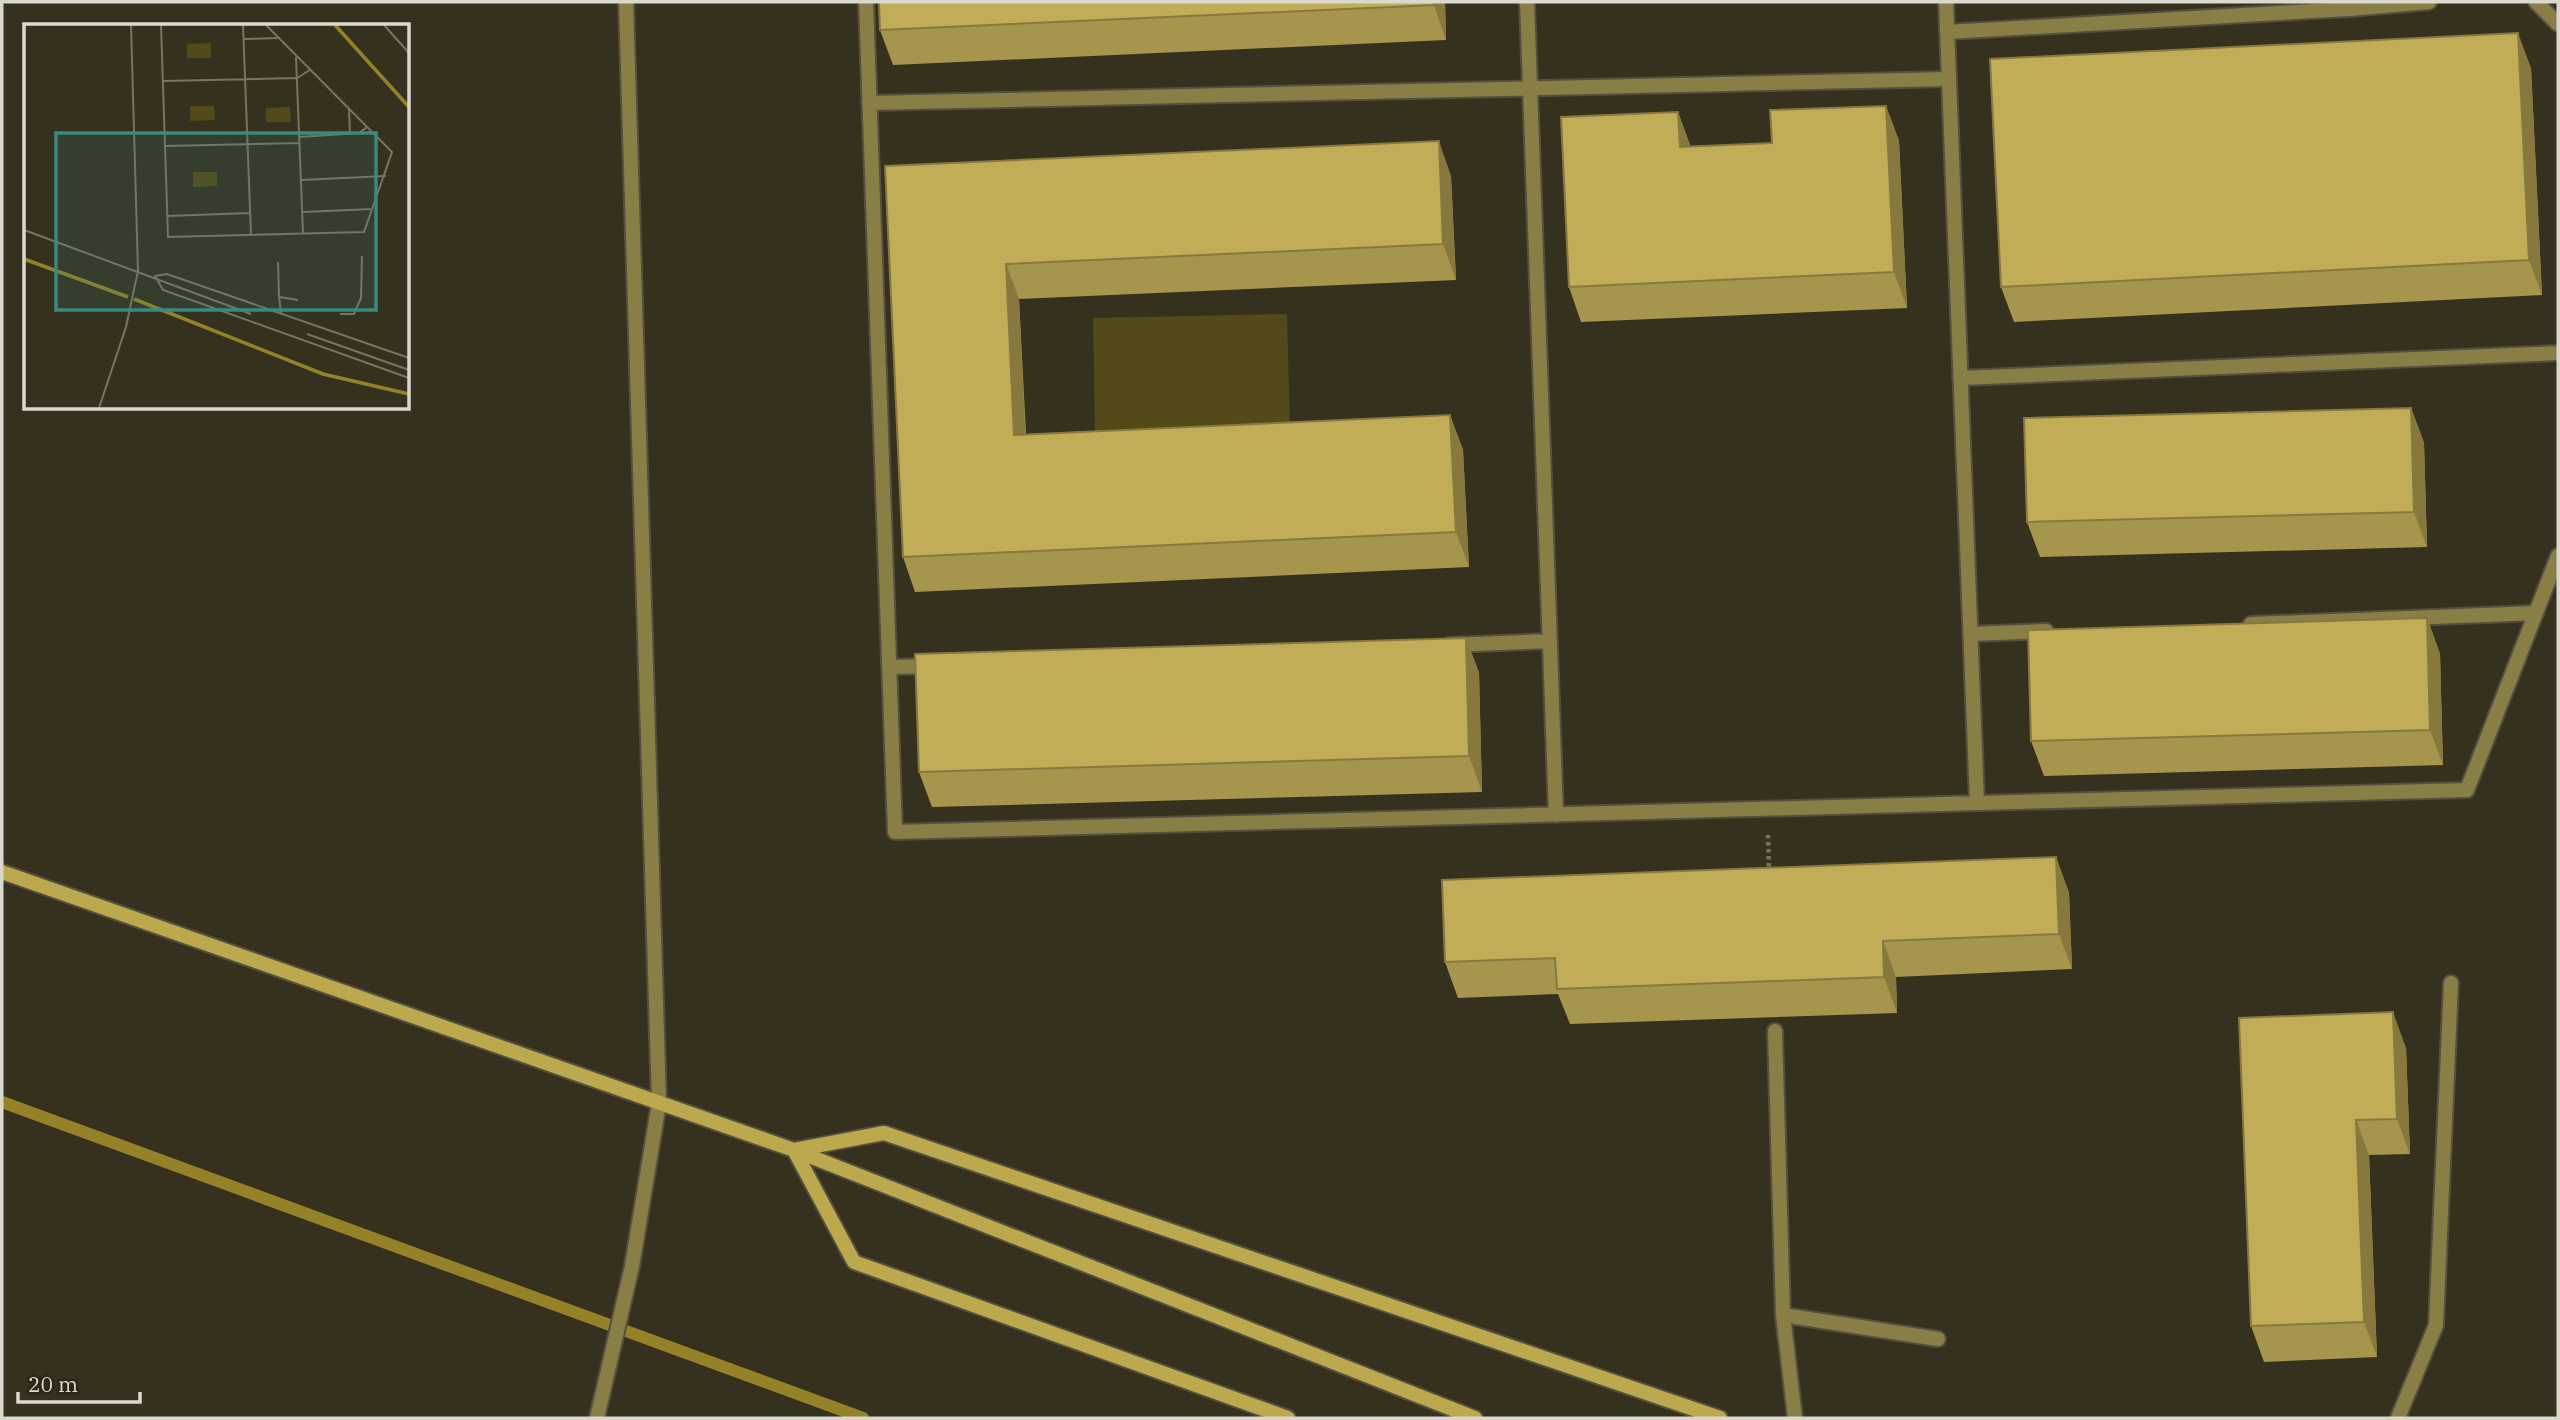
<svg xmlns="http://www.w3.org/2000/svg" width="2560" height="1420" viewBox="0 0 2560 1420" font-family="'IBM Plex Serif',serif">
  <style>
    .green { fill: #534919 }
    .lines { fill: none; stroke-linecap: round; stroke-linejoin: round }
    .stream { stroke: #948128; stroke-width: 12 }
    .lane-casing { stroke: #544f3e; stroke-width: 18 }
    .street-casing { stroke: #544f3e; stroke-width: 18 }
    .secondary-casing { stroke: #544f3e; stroke-width: 18 }
    .path { stroke: #787364; stroke-width: 4.5; stroke-dasharray: 3.5 3.5; stroke-linecap: butt }
    .lane { stroke: #8a7e47; stroke-width: 14 }
    .street { stroke: #8a7e47; stroke-width: 14 }
    .secondary { stroke: #bda94d; stroke-width: 14 }
    .wall { fill: #a6954c }
    .shaded-wall { fill: #87793e }
    .building { fill: #c1ad58; stroke: #87793e; stroke-width: 2 }
    .inset-river { fill: none; stroke: #948128; stroke-width: 3.5 }
    .inset-road { fill: none; stroke: #787464; stroke-width: 2 }
    .view { fill: #388a81; fill-opacity: 0.15; stroke: #388a81; stroke-width: 3.5 }
    .inset-edge { fill: none; stroke: #dbd8cd; stroke-width: 3.5 }
  </style>
  <rect width="100%" height="100%" fill="#36311e"/>
  <!-- green -->
  <path class="green" d="M 1287,314 L 1290,429 L 1095,433 L 1093,318 Z"/>
  <g class="lines">
    <!-- stream -->
    <path class="stream" d="M 2,1102 L 863,1418"/>
    <!-- lane casing -->
    <g class="lane-casing">
      <path id="lane" d="M 866,2 L 895,832 L 2467,790 L 2558,556
        M 1527,2 L 1556,815
        M 1946,2 L 1977,803
        M 2536,2 L 2558,24
        M 1947,32 L 2349,9 L 2429,2
        M 869,103 L 1949,79
        M 1960,378 L 2558,353
        M 2251,624 L 2536,613
        M 1970,634 L 2046,631
        M 1450,645 L 1550,641
        M 889,667 L 933,666
        M 1775,1031 L 1783,1315
        M 1795,1418 L 1783,1315 L 1938,1339
        M 2398,1418 L 2436,1325 L 2451,983"/>
    </g>
    <!-- street casing -->
    <g class="street-casing">
      <path id="street" d="M 597,1418 L 632,1266 L 659,1103 L 626,2"/>
    </g>
    <!-- secondary casing -->
    <g class="secondary-casing">
      <path id="secondary" d="M 2,872 L 794,1150 L 1475,1418
        M 1288,1418 L 854,1262 L 794,1150 L 884,1133 L 1720,1418"/>
    </g>
    <!-- path -->
    <path class="path" d="M 1768,835 L 1769,871"/>
    <!-- lane -->
    <use href="#lane" class="lane"/>
    <!-- street -->
    <use href="#street" class="street"/>
    <!-- secondary -->
    <use href="#secondary" class="secondary"/>
  </g>
  <!-- wall -->
  <path class="wall" d="M 1445,2 L 1446,40 L 893,65 L 880,30 Z
    M 2531,68 L 2542,295 L 2014,322 L 2001,287 Z
    M 1886,106 L 1899,141 L 1907,308 L 1581,322 L 1569,287 L 1678,112 L 1690,146 L 1772,143 Z
    M 885,166 L 1451,176 L 1456,280 L 1019,299 L 1026,434 L 1450,415 L 1463,450 L 1469,567 L 915,592 L 903,557 Z
    M 2411,408 L 2424,443 L 2427,547 L 2040,557 L 2027,522 Z
    M 2427,618 L 2440,654 L 2443,765 L 2044,776 L 2031,741 Z
    M 1466,638 L 1479,673 L 1482,792 L 932,807 L 919,772 Z
    M 2056,857 L 2069,893 L 2072,969 L 1896,977 L 1897,1013 L 1570,1024 L 1558,994 L 1458,998 L 1445,962 Z
    M 2239,1018 L 2406,1048 L 2410,1154 L 2369,1155 L 2377,1357 L 2264,1362 L 2251,1326 Z"/>
  <!-- shaded-wall -->
  <path class="shaded-wall" d="M 1433,2 L 1445,2 L 1446,40 L 1434,5 Z
    M 2518,33 L 2531,68 L 2542,295 L 2529,260 Z
    M 1886,106 L 1899,141 L 1907,308 L 1894,272 Z
    M 1678,112 L 1691,147 L 1680,147 Z
    M 1439,141 L 1451,176 L 1456,280 L 1443,244 Z
    M 1006,264 L 1019,299 L 1027,470 L 1014,435 Z
    M 2411,408 L 2424,443 L 2427,547 L 2414,512 Z
    M 1450,415 L 1463,450 L 1469,567 L 1456,532 Z
    M 2427,618 L 2440,654 L 2443,765 L 2430,730 Z
    M 1466,638 L 1479,673 L 1482,792 L 1469,756 Z
    M 2056,857 L 2069,893 L 2072,969 L 2059,934 Z
    M 1883,941 L 1896,977 L 1897,1013 L 1884,977 Z
    M 2393,1012 L 2406,1048 L 2410,1154 L 2397,1119 Z
    M 2356,1120 L 2369,1155 L 2377,1357 L 2364,1322 Z"/>
  <!-- building -->
  <path class="building" d="M 879,2 L 1433,2 L 1434,5 L 880,30 Z
    M 2518,33 L 2529,260 L 2001,287 L 1990,59 Z
    M 1886,106 L 1894,272 L 1569,287 L 1561,117 L 1678,112 L 1680,147 L 1772,143 L 1770,110 Z
    M 1439,141 L 1443,244 L 1006,264 L 1014,435 L 1450,415 L 1456,532 L 903,557 L 885,166 Z
    M 2411,408 L 2414,512 L 2027,522 L 2024,418 Z
    M 2427,618 L 2430,730 L 2031,741 L 2028,630 Z
    M 1466,638 L 1469,756 L 919,772 L 915,654 Z
    M 2056,857 L 2059,934 L 1883,941 L 1884,977 L 1557,989 L 1555,958 L 1445,962 L 1442,880 Z
    M 2393,1012 L 2397,1119 L 2356,1120 L 2364,1322 L 2251,1326 L 2239,1018 Z"/>
  <!-- overview -->
  <g transform="translate(24 24)">
    <rect width="385" height="385" fill="#36311e"/>
    <path d="M 187,19 L 187,34 L 163,34 L 163,20 ZM 166,82 L 190,82 L 191,96 L 166,97 ZM 266,83 L 267,98 L 242,98 L 242,84 ZM 169,148 L 193,148 L 193,162 L 169,163 Z" fill="#534919"/>
    <path class="inset-river" d="M 311,1 L 385,83M 0,235 L 104,273M 110,275 L 299,350 L 385,370"/>
    <path class="inset-road" d="M 137,1 L 144,213 L 340,208 L 368,128 L 242,1M 219,1 L 227,211M 360,1 L 385,29M 220,15 L 254,14M 272,33 L 279,209M 139,57 L 273,54 L 286,46M 325,85 L 326,110M 275,113 L 335,109 L 343,103M 141,122 L 276,119M 277,156 L 362,152M 278,188 L 349,185M 143,192 L 226,189M 0,206 L 227,290M 254,238 L 255,273M 257,289 L 255,273 L 274,276M 316,290 L 330,290 L 337,274 L 338,232M 283,310 L 385,346M 385,334 L 143,250 L 131,252 L 139,266 L 385,354M 75,384 L 102,303 L 114,247 L 107,1"/>
    <path class="view" d="M 32,109 L 352,109 L 352,286 L 32,286 Z"/>
    <rect width="385" height="385" class="inset-edge"/>
  </g>
  <!-- border -->
  <rect width="2560" height="1420" fill="none" stroke="#dbd8cd" stroke-width="7"/>
  <!-- scale -->
  <path d="M18 1392v10h122v-10" fill="none" stroke="#dbd8cd" stroke-width="3.5"/>
  <text x="28" y="1392" font-size="21" fill="#dbd8cd" stroke="#2c2715" stroke-width="5" paint-order="stroke">20 m</text>
</svg>
